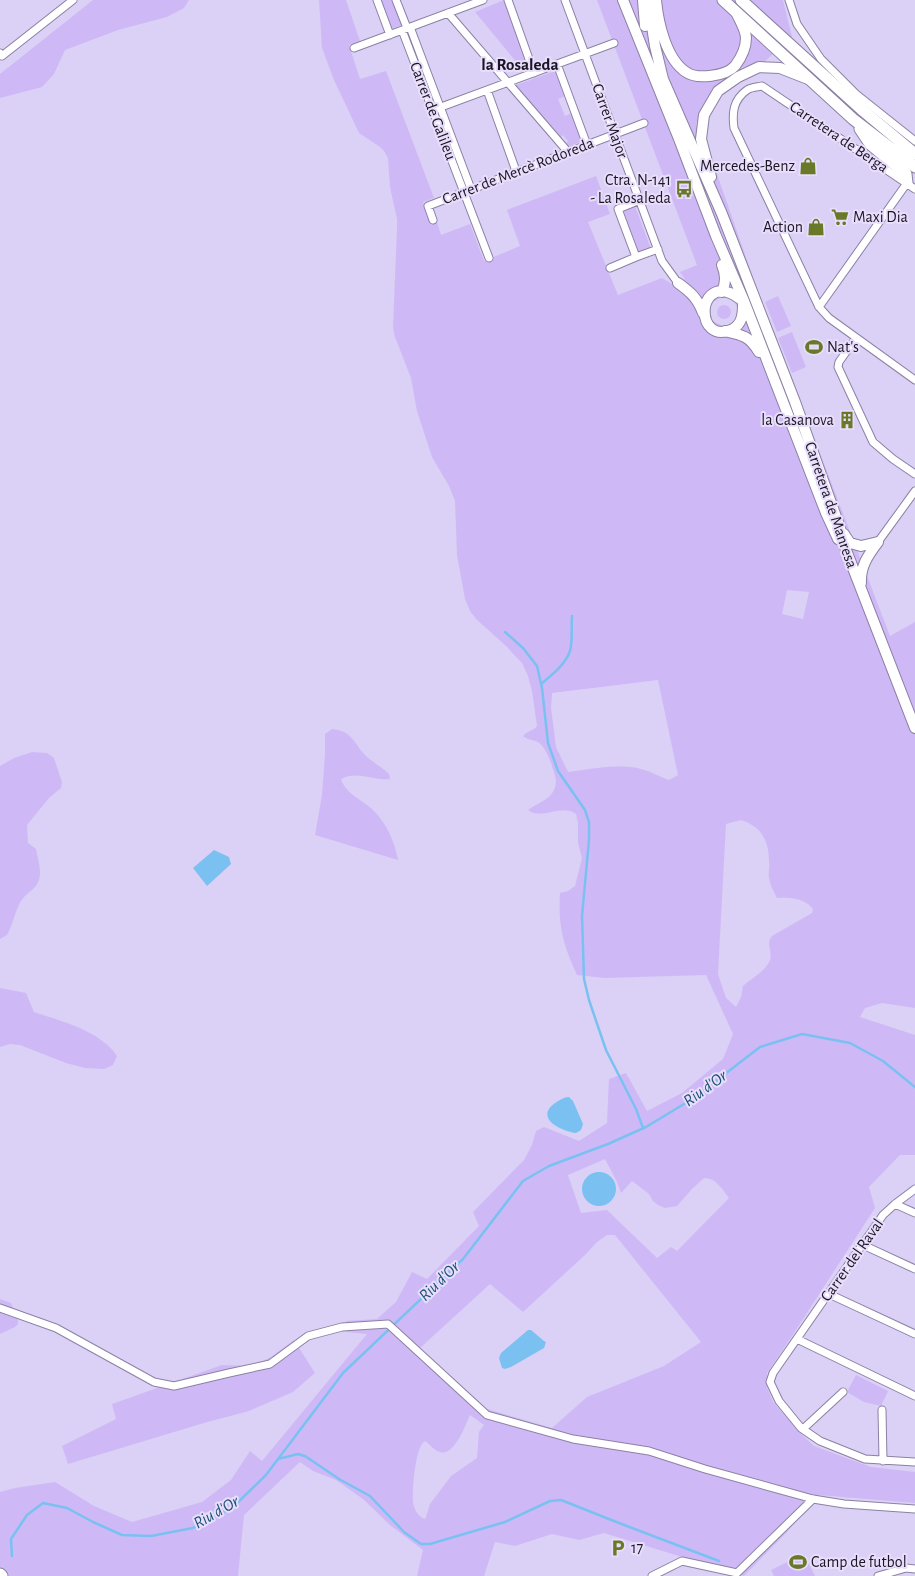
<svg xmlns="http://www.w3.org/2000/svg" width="915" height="1576" viewBox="0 0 915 1576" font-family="'Alegreya Sans',sans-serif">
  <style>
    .green { fill: #ceb9f6; fill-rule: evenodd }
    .water { fill: #7ac1f2 }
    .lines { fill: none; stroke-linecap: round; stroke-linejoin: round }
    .stream { stroke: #7ac1f2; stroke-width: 2.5 }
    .street-casing { stroke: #8c81a4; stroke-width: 9 }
    .secondary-casing { stroke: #8c81a4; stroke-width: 12 }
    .primary-casing { stroke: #8c81a4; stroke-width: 13 }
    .highway-casing { stroke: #8c81a4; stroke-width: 15 }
    .street { stroke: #fff; stroke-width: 7 }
    .secondary { stroke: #fff; stroke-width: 10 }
    .primary { stroke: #fff; stroke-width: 11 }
    .highway { stroke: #fff; stroke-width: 13 }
    .labels { text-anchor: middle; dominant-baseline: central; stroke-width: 4; stroke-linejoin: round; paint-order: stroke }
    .street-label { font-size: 16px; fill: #1b1623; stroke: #e8defc }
    .poi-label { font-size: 16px; fill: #1b1623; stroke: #e8defc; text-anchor: end }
    .neighbourhood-label { font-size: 17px; font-weight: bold; fill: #1b1623; stroke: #e8defc }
    .water-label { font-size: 17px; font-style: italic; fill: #1b5173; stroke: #e8defc }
  </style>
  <rect width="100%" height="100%" fill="#dbd0f5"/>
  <!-- green -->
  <path class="green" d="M 93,0 L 189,0 L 184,8 L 167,17 L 118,30 L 65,50 L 54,74 L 42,87 L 0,98 L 0,74 Z
    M 319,0 L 346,0 L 360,41 L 349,45 L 360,79 L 386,71 L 434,198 L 423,202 L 431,224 L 437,222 L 441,235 L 470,224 L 484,261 L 520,246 L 507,210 L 596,176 L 610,214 L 588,222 L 618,295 L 662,278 L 672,284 L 685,279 L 680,272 L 697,265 L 597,0 L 783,0 L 792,37 L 764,62 L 743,67 L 718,84 L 708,97 L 696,124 L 710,154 L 756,286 L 890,636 L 915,622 L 915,1008 L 882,1003 L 865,1008 L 860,1017 L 915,1035 L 915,1155 L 900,1155 L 869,1187 L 875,1208 L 792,1336 L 767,1373 L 767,1387 L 773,1402 L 800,1433 L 814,1446 L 871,1467 L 915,1472 L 915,1503 L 818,1495 L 788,1531 L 744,1576 L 604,1533 L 579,1540 L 552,1534 L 515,1546 L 495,1542 L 484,1576 L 417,1576 L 423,1550 L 390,1525 L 363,1499 L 336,1480 L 313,1471 L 300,1462 L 244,1515 L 238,1576 L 0,1576 L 0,1492 L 15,1488 L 55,1482 L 94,1506 L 132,1522 L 202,1502 L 231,1480 L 250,1451 L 262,1461 L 367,1334 L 346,1332 L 346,1321 L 377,1319 L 396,1302 L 412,1272 L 427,1279 L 479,1226 L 473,1212 L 524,1160 L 532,1145 L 536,1131 L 544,1127 L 579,1141 L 607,1123 L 609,1079 L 626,1073 L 647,1111 L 682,1093 L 723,1059 L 733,1034 L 706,975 L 605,978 L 577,975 C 563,945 558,926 560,893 L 568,891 L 575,886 L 582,858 L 578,843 L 578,823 L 576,814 C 561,803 542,821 528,810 C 540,801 556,799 556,780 C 554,771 547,747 538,742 C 533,740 528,740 523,736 C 527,731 533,731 537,726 L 532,691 L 528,676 L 522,663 L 506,646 L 476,619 L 470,611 L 465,599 L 457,555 L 455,501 L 449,486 L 432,457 L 417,411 L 411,378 L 395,337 L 393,328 L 397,229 L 397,219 L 390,187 L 388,158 L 384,151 L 380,147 L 359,133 L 334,80 L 322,48 ZM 722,297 C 733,298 738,304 738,314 L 733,323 L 723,326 L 713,321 L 709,312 L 713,302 ZM 787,590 L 809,592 L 803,619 L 782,614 ZM 658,680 L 678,775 L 669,780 C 658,776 648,770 637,768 C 614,764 591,769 568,772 L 556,747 L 551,708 L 552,693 ZM 741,820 C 762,827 769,841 769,862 C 770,867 768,873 769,878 C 770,885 774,892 777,898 C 789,897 805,898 813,909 L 812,913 L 772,936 C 765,944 773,951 770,960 C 766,971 752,978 743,986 L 741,997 L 736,1007 L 726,998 L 718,974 L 726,824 ZM 605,1159 L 617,1182 L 621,1193 L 632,1181 L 649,1194 L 653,1201 L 658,1205 L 665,1208 L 677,1206 L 692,1189 L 704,1178 C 716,1178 722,1189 729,1198 L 677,1251 L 671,1247 L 657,1258 L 607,1210 L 581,1213 L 568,1175 ZM 607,1235 L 615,1235 L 701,1342 L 664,1366 L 587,1397 L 552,1428 L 487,1409 L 420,1348 L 490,1284 L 523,1312 L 585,1255 L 597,1242 ZM 470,1415 L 484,1425 L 479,1432 L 477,1458 L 451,1476 L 430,1504 L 426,1517 L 425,1519 C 418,1517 414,1509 413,1502 C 412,1491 415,1446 425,1441 C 430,1444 434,1451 440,1452 C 454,1457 466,1424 470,1415 Z
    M 381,0 L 394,0 L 402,23 L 401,25 L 393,28 L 391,28 Z
    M 504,0 L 530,68 L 523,70 L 475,12 Z
    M 555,71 L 565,96 L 558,99 L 565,116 L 572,113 L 582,141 L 568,147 L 566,144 L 568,141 L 563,135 L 560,138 L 516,85 Z
    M 635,206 L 651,249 L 639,253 L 623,210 Z
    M 778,296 L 791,326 L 777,332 L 765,302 Z
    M717 312a7 7 0 1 1 14 0a7 7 0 1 1-14 0Z
    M 792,332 L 806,367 L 792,373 L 778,338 Z
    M 332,729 C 352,731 353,742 365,755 C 372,762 382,767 389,774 L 390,779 C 374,781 357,770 341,779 C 346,794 361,799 372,809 C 386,822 395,842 398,860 L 315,835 L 322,795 L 325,755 L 325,734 Z
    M 32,752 L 47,753 L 54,758 L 62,782 L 61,788 L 49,798 L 27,825 L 28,843 L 36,849 C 38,862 45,877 34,888 C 30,892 25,895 21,901 C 15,911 13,924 7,935 L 0,939 L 0,766 L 14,758 Z
    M 0,988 L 26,993 L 34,1012 C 61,1021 101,1031 117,1056 L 113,1065 L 104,1069 L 85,1068 L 66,1063 L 20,1045 L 10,1044 L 0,1047 Z
    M 0,1299 L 11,1303 L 18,1319 L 18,1324 L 15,1327 L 0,1334 Z
    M 294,1340 L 315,1373 L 293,1392 L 249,1411 L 204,1423 L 68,1464 L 62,1446 L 116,1419 L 112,1404 L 222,1365 L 252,1366 L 271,1357 Z
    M 856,1375 L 888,1391 L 881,1406 L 864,1402 L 847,1392 Z
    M 804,1554 L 815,1576 L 774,1576 L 771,1570 Z"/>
  <!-- water -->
  <path class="water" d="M 214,850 L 229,857 L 231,864 L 207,886 L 193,868 Z
    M 569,1097 L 573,1101 L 583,1124 L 581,1130 L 576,1133 C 561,1131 534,1118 555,1103 C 560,1100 564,1097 569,1097 Z
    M582 1189a17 17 0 1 1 34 0a17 17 0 1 1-34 0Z
    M 528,1330 L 531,1330 L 544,1341 L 546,1342 L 544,1348 L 511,1367 L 505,1369 L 502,1368 L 499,1358 L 501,1353 Z"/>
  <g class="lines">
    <!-- stream -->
    <path class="stream" d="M 505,632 L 523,648 L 537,666 L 542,688 L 548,743 L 558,771 L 585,810 L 589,822 L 589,840 L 582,916 L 584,979 L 589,1000 L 606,1050 L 636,1109 L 643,1128
      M 541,684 C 552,675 565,665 570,651 C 573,640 571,627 572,616
      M 278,1459 L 298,1454 L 305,1456 L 339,1479 L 370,1496 L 404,1532 L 421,1544 L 430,1544 L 505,1522 L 550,1501 L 561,1500 L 619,1523 L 719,1561
      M 12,1556 L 11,1539 L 27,1515 L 43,1503 L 67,1508 L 93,1522 L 122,1535 L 151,1536 L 193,1528 L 233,1507 L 266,1475 L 343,1373 L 463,1259 L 523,1181 L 549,1166 L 608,1144 L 646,1127 L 694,1098 L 760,1047 L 802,1034 L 850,1043 L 883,1061 L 915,1087"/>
    <!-- street casing -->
    <g class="street-casing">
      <path id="street" d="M 377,0 L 390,35
        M 396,0 L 407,28
        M 508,0 L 534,73
        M 565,0 L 662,261 L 678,283
        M 789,0 L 797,24 L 821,59 L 856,94 L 915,141
        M 448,13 L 568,152
        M 410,27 L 471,189
        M 402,30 L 489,258
        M 354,48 L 483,0
        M 0,53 L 2,56 L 73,0
        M 557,64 L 587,145
        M 487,90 L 516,171
        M 433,110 L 614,43
        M 915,189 L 762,86 C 758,87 751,87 747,90 C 733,100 732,113 734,128 L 819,307 L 829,318 L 915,380
        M 640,200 L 618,209 L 636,257 L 658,249
        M 433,220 L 428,206 L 644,123
        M 610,268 L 636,257
        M 819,307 L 907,183
        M 856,338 L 839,362 L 838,367 L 873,442 L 893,459 L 915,474
        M 878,542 L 915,491
        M 915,1189 L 895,1204 L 883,1215 L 773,1373 L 770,1382 L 779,1401 L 801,1428 L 820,1441 L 865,1459 L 915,1462
        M 895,1204 L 915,1213
        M 863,1245 L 915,1269
        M 829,1294 L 915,1334
        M 0,1308 L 56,1328 L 154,1382 L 174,1386 L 229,1373 L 270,1364 L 308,1336 L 342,1327 L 388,1324 L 487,1415 L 573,1439 L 649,1451 L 705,1469 L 813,1499 L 844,1504 L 915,1509
        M 797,1339 L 915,1396
        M 882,1410 L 883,1461
        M 803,1429 L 843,1392
        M 652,1576 L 682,1561 L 737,1573 L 813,1499
        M 878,1576 L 906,1568 L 915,1569"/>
    </g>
    <!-- secondary casing -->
    <g class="secondary-casing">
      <path id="secondary" d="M 623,0 L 679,139 L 716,236 L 744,301 L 826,513 L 838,539
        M 643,0 L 645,26
        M 651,0 L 651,20 L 655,46 L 663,79 L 722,214 L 795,402 L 840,528 L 846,550 L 915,728
        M 656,0 C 658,22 666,59 686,72 C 697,80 726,76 735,66 C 741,58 746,48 746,38 C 746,30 739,19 736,12
        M 711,177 L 701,139 L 704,115 L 718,91 L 738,77 L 759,67 L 780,68 L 808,79
        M 678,283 C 690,292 697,297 703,313
        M 722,292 C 726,282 726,275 722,265
        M 743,301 C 739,298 735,295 730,293 C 696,280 696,344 731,330 C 742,325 743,315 743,304
        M 725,331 C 743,335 749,336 759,352
        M 844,534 L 850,543 L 861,546 L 878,542
        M 861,583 C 860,567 868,555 878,542"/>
    </g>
    <!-- primary casing -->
    <g class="primary-casing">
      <path id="primary" d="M 723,0 L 853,119 L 915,167
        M 741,0 L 861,109 L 915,154
        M 860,129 L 870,144 L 906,174 L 907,183"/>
    </g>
    <!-- highway casing -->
    <g class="highway-casing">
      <path id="highway" d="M 0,1575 L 1,1576"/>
    </g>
    <!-- street -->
    <use href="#street" class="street"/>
    <!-- secondary -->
    <use href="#secondary" class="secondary"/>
    <!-- primary -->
    <use href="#primary" class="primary"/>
    <!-- highway -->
    <use href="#highway" class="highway"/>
  </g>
  <!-- icons -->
  <defs>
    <g id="shop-bare" transform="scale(1.38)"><path d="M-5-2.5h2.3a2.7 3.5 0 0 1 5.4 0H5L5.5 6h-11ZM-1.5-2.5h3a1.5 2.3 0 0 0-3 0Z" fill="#697927" stroke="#e8defc" stroke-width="2.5" paint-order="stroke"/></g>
    <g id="bus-bare" transform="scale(1.38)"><path d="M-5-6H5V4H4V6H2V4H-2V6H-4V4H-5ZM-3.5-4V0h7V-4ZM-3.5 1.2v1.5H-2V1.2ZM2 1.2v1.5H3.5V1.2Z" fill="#697927" stroke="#e8defc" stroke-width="2.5" paint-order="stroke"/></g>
    <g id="supermarket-bare" transform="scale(1.38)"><path d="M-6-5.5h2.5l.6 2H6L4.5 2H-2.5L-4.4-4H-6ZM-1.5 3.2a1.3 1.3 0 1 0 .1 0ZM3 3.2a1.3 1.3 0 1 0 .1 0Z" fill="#697927" stroke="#e8defc" stroke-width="2.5" paint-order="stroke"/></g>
    <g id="stadium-bare" transform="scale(1.38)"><path d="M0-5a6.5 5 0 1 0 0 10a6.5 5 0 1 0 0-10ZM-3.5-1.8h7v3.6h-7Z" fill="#697927" stroke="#e8defc" stroke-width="2.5" paint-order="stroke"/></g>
    <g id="building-bare" transform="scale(1.38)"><path d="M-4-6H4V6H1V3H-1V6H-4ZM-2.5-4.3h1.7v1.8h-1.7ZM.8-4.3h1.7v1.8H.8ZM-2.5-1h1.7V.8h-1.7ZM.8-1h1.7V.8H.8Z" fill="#697927" stroke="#e8defc" stroke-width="2.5" paint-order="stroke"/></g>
    <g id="parking-bare" transform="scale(1.38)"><path d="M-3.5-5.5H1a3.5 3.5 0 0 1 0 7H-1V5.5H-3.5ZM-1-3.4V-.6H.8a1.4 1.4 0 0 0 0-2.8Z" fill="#697927" stroke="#e8defc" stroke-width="2.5" paint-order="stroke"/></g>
  </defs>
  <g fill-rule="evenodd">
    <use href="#shop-bare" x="808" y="166"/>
    <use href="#bus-bare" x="684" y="189"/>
    <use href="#supermarket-bare" x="840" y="217"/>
    <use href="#shop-bare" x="816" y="227"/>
    <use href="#stadium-bare" x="814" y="347"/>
    <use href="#building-bare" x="847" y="420"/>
    <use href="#parking-bare" x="618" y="1548"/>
    <use href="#stadium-bare" x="798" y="1562"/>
  </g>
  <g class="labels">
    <!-- street labels -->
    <g class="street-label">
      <text transform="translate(433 111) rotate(69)">Carrer de Galileu</text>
      <text transform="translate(610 121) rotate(70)">Carrer Major</text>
      <text transform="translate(839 137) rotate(34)">Carretera de Berga</text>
      <text transform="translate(518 171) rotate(-21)">Carrer de Mercè Rodoreda</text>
      <text transform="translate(831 505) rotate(71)">Carretera de Manresa</text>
      <text transform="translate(852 1260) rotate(-55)">Carrer del Raval</text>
    </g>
    <!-- poi labels -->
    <g class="poi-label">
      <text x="795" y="166">Mercedes-Benz</text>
      <text x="671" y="180">Ctra. N-141<tspan x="671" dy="18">- La Rosaleda</tspan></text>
      <text x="853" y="217" text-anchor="start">Maxi Dia</text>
      <text x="803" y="227">Action</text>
      <text x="827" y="347" text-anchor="start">Nat's</text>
      <text x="834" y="420">la Casanova</text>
      <text x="631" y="1548" text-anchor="start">17</text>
      <text x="811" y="1562" text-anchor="start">Camp de futbol</text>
    </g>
    <!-- neighbourhood labels -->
    <g class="neighbourhood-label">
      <text x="520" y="64">la Rosaleda</text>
    </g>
    <!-- water labels -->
    <g class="water-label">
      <text transform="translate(705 1088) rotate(-36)">Riu d'Or</text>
      <text transform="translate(439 1281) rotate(-44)">Riu d'Or</text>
      <text transform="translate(216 1512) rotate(-30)">Riu d'Or</text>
    </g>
  </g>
</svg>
